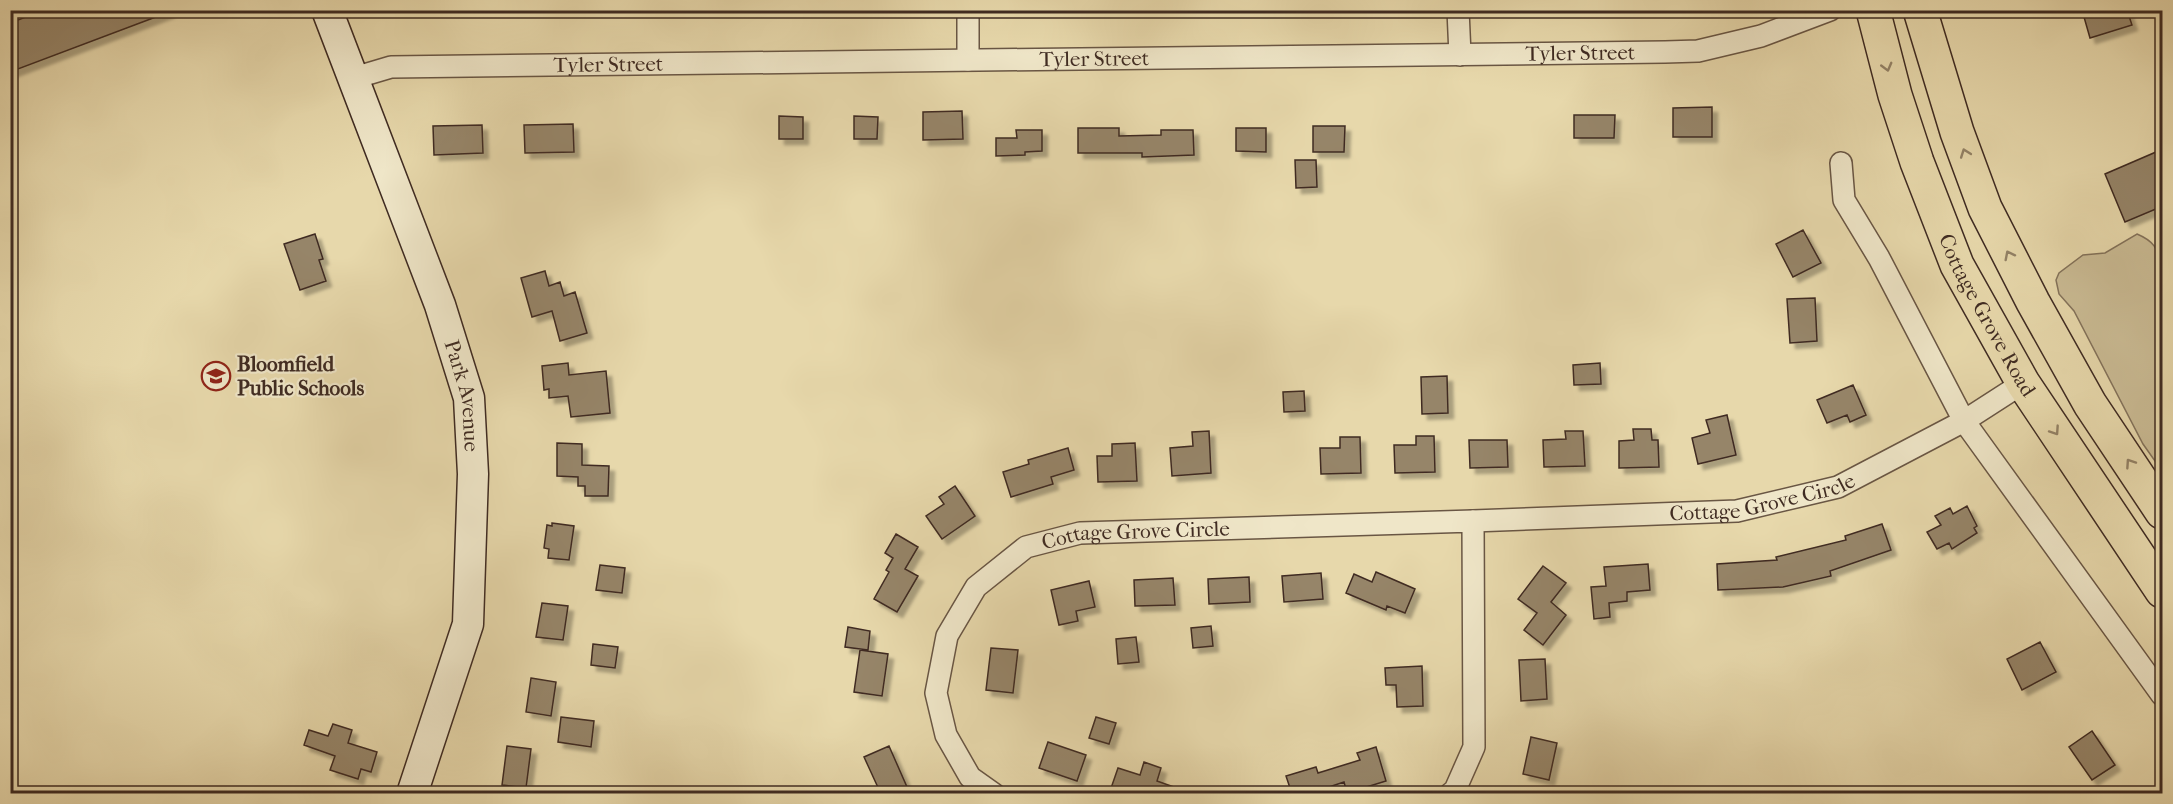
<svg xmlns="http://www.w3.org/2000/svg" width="2173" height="804" viewBox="0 0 2173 804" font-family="'IM FELL French Canon',serif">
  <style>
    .green { fill: #cabb94; stroke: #84735b; stroke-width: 1.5 }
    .building { fill: #968569; stroke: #3f2b22; stroke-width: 1.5; filter: url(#shadow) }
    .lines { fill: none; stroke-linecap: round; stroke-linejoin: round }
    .minor-casing { stroke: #695644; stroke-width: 24 }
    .secondary-casing { stroke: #3f2b22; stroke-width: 33 }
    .primary-casing { stroke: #3f2b22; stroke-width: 36 }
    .minor { stroke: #efe6c8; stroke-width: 21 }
    .secondary { stroke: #efe6c8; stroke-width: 30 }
    .primary { stroke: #e7d8ab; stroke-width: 33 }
    .oneway { stroke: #938266 }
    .labels { text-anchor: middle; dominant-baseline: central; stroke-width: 4.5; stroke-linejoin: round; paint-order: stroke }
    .street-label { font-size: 21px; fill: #3f2b22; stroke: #efe6c8 }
    .poi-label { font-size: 21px; font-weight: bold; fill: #3f2b22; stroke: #efe6c8; text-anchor: start }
  </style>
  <defs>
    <filter id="shadow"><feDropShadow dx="5.5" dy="5.5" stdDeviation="1.5" flood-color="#0004"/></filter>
  </defs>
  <rect width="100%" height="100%" fill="#e7d8ab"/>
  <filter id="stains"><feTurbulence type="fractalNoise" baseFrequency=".00333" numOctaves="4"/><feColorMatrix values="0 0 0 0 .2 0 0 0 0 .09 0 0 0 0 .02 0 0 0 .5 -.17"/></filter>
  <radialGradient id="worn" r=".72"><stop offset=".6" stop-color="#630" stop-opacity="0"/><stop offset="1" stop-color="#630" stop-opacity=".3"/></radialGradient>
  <!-- green -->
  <path class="green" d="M 2137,234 C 2156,242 2157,249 2162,268 L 2162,471 L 2143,444 L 2074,311 L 2059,294 L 2056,280 L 2059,273 L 2083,255 L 2105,253 Z"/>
  <!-- building -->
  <path class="building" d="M 44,10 L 168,10 L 169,12 L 10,72 L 10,23 Z
    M 2082,10 L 2127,10 L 2132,25 L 2090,38 Z
    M 1712,107 L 1712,137 L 1673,137 L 1673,108 Z
    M 962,111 L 963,139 L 923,140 L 923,112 Z
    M 1574,115 L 1615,115 L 1614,138 L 1574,138 Z
    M 779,116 L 803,117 L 803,139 L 779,139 Z
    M 854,116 L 878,117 L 877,139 L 854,139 Z
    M 573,124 L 574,152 L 525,153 L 524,125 Z
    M 482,125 L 483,153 L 434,155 L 433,126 Z
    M 1313,126 L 1345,126 L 1344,152 L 1313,152 Z
    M 1078,128 L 1119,128 L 1119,136 L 1161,135 L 1161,130 L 1193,130 L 1194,155 L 1142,157 L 1142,153 L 1078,153 Z
    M 1236,128 L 1266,128 L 1266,152 L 1236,151 Z
    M 1016,130 L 1042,130 L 1042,151 L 1025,152 L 1025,155 L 996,156 L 996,138 L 1017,138 Z
    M 2163,149 L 2163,206 L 2125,222 L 2105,174 Z
    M 1295,160 L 1316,160 L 1317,187 L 1296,188 Z
    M 1803,230 L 1821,263 L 1793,277 L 1776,244 Z
    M 315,234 L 323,259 L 319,260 L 326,281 L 300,290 L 284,244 Z
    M 545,271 L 549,286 L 560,282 L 564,296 L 575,292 L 587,333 L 560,341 L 552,311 L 532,317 L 521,278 Z
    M 1815,298 L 1817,341 L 1790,343 L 1787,299 Z
    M 568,363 L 569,375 L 606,371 L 610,413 L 571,417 L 568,396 L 549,398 L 549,389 L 544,390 L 542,366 Z
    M 1600,363 L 1601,384 L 1574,385 L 1573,365 Z
    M 1447,376 L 1448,413 L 1422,414 L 1421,377 Z
    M 1853,385 L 1866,415 L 1850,422 L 1847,415 L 1827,423 L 1817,400 Z
    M 1304,391 L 1305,411 L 1284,412 L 1283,392 Z
    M 1727,415 L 1736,455 L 1698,464 L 1692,438 L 1710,433 L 1706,420 Z
    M 1633,429 L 1651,429 L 1652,440 L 1658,440 L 1659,467 L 1619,468 L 1619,441 L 1634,440 Z
    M 1209,431 L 1211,473 L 1172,476 L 1170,448 L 1193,446 L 1192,432 Z
    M 1565,431 L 1583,431 L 1585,466 L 1544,467 L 1543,440 L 1566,439 Z
    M 1416,436 L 1434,436 L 1435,472 L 1395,473 L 1394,445 L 1416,445 Z
    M 1340,437 L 1360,437 L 1361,473 L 1321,474 L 1320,448 L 1340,448 Z
    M 1469,440 L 1507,440 L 1508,467 L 1470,468 Z
    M 557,443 L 582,444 L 582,465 L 609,466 L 608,496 L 585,496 L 585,486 L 578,486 L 578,477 L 557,476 Z
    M 1135,443 L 1137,481 L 1098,482 L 1097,456 L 1112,456 L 1112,444 Z
    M 1068,448 L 1074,470 L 1051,477 L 1053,484 L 1011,497 L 1003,472 L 1029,464 L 1028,460 Z
    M 955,486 L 975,516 L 942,539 L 926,516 L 944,504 L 939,497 Z
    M 1967,506 L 1977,526 L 1974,528 L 1977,533 L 1952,549 L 1949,543 L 1937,549 L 1927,532 L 1941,525 L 1935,516 L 1950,508 L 1953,514 Z
    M 552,523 L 574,526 L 569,560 L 548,558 L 549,549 L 544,548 L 547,525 L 552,526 Z
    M 1882,524 L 1891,550 L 1830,571 L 1831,576 L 1783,587 L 1718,590 L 1717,564 L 1777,560 L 1776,557 L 1846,540 L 1845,536 Z
    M 896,534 L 918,547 L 905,569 L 918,576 L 897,612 L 874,599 L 889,572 L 886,570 L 893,558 L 885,553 Z
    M 1648,564 L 1650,590 L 1627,592 L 1627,601 L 1609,603 L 1610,617 L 1594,619 L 1591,587 L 1606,586 L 1604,567 Z
    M 600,565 L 625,568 L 622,593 L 596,590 Z
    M 1543,566 L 1566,583 L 1551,602 L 1566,615 L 1543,645 L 1524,630 L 1537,613 L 1518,599 Z
    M 1376,572 L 1415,589 L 1405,613 L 1387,606 L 1386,610 L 1346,593 L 1354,574 L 1372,582 Z
    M 1321,573 L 1323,599 L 1284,602 L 1282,576 Z
    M 1249,577 L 1250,602 L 1209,604 L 1208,579 Z
    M 1173,578 L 1175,605 L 1135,606 L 1134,580 Z
    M 1089,581 L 1095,607 L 1076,611 L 1078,621 L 1059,625 L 1051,590 Z
    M 542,603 L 568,606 L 563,640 L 536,637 Z
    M 1211,626 L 1213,646 L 1193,648 L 1191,628 Z
    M 848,627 L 870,631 L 868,650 L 845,647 Z
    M 1136,637 L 1139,662 L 1118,664 L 1116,639 Z
    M 2040,642 L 2056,672 L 2022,690 L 2007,659 Z
    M 593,644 L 618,647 L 615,668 L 591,665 Z
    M 991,648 L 1018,650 L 1013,693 L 986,690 Z
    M 860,650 L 888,654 L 882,696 L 854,692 Z
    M 1545,659 L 1547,699 L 1521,701 L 1519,660 Z
    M 1422,666 L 1423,706 L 1397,707 L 1396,685 L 1386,685 L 1385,668 Z
    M 531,678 L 556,682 L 551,716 L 526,712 Z
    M 561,717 L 594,721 L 591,747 L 558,742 Z
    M 1096,717 L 1116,723 L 1109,744 L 1089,738 Z
    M 333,724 L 352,730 L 348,743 L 377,752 L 371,772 L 361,769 L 358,779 L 330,770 L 335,756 L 304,745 L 309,730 L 328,736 Z
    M 2092,731 L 2115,765 L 2092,780 L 2069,747 Z
    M 1531,737 L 1557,743 L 1549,780 L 1523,774 Z
    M 1048,742 L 1086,755 L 1077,781 L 1039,768 Z
    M 507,746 L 531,749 L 526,788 L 502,785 Z
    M 889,746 L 907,787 L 894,794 L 881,794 L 864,757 Z
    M 1376,747 L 1386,781 L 1347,793 L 1344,782 L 1308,794 L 1292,794 L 1286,776 L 1316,767 L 1318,773 L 1360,760 L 1357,753 Z
    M 1144,762 L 1161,768 L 1157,781 L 1185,791 L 1184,794 L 1109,794 L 1118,768 L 1140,775 Z"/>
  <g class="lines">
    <!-- minor casing -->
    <g class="minor-casing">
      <g id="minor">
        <path d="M 968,10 L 968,60"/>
        <path d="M 1458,10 L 1460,55"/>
        <path id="s1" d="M 354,78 L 391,67 L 1665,52 L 1698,51 L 1761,36 L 1830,10"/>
        <path d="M 1841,163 L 1844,200 L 1879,258 L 1964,421 L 2162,695"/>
        <path id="s2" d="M 1473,521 L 1737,511 L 1838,487 L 1964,421 L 2023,383"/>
        <path id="s3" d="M 994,794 L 970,777 L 946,735 L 936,693 L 947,636 L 976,587 L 1026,547 L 1080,533 L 1473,521 L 1474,747 L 1455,790 L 1450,794"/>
      </g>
    </g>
    <!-- secondary casing -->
    <g class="secondary-casing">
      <g id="secondary">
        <path id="s4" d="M 327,10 L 440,305 L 469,398 L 473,474 L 468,624 L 412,794"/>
      </g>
    </g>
    <!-- primary casing -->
    <g class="primary-casing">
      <g id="primary">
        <path id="s5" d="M 1873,10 L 1895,95 L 1917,162 L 1957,265 L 2023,383 L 2162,591"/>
        <path d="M 1920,10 L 1957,132 L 1985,208 L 2033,302 L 2090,404 L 2162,512"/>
      </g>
    </g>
    <!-- minor -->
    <use href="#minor" class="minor"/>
    <!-- secondary -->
    <use href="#secondary" class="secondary"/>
    <!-- primary -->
    <use href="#primary" class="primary"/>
  </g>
  <!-- one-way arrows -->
  <defs><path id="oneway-chevron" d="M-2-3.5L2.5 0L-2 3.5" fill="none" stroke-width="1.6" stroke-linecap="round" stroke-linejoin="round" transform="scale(1.5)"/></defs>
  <g class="oneway">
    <use href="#oneway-chevron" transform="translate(1887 67) rotate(75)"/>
    <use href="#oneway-chevron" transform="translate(1965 153) rotate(-110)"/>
    <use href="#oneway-chevron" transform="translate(2009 255) rotate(-117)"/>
    <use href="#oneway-chevron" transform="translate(2055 431) rotate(56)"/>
    <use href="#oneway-chevron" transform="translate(2130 463) rotate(-124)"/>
  </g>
  <!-- icons -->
  <defs>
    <g id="school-ring" transform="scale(1.5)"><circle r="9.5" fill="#efe6c8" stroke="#8f2418" stroke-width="1.5"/><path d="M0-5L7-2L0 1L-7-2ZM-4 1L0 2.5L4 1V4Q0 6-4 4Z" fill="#8f2418"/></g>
  </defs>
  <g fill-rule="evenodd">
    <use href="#school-ring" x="216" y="376"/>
  </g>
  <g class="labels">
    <!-- street labels -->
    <g class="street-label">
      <text stroke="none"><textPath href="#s1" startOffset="1228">Tyler Street</textPath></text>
      <text stroke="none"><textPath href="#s1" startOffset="742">Tyler Street</textPath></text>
      <text stroke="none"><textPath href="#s1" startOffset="256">Tyler Street</textPath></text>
      <text stroke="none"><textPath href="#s5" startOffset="327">Cottage Grove Road</textPath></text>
      <text stroke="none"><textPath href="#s4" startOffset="410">Park Avenue</textPath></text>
      <text stroke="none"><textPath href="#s2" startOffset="291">Cottage Grove Circle</textPath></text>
      <text stroke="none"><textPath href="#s3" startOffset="411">Cottage Grove Circle</textPath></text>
    </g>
    <!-- poi labels -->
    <g class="poi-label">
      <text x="237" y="364">Bloomfield<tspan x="237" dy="24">Public Schools</tspan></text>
    </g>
  </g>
  <!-- margin -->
  <rect width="2173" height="804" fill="none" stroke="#e7d8ab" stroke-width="36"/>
  <rect x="12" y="12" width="2149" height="780" fill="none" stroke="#3f2b22" stroke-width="3"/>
  <rect x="18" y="18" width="2137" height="768" fill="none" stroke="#3f2b22" stroke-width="1.5"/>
  <rect width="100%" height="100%" filter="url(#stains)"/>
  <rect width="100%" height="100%" fill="url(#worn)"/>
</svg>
